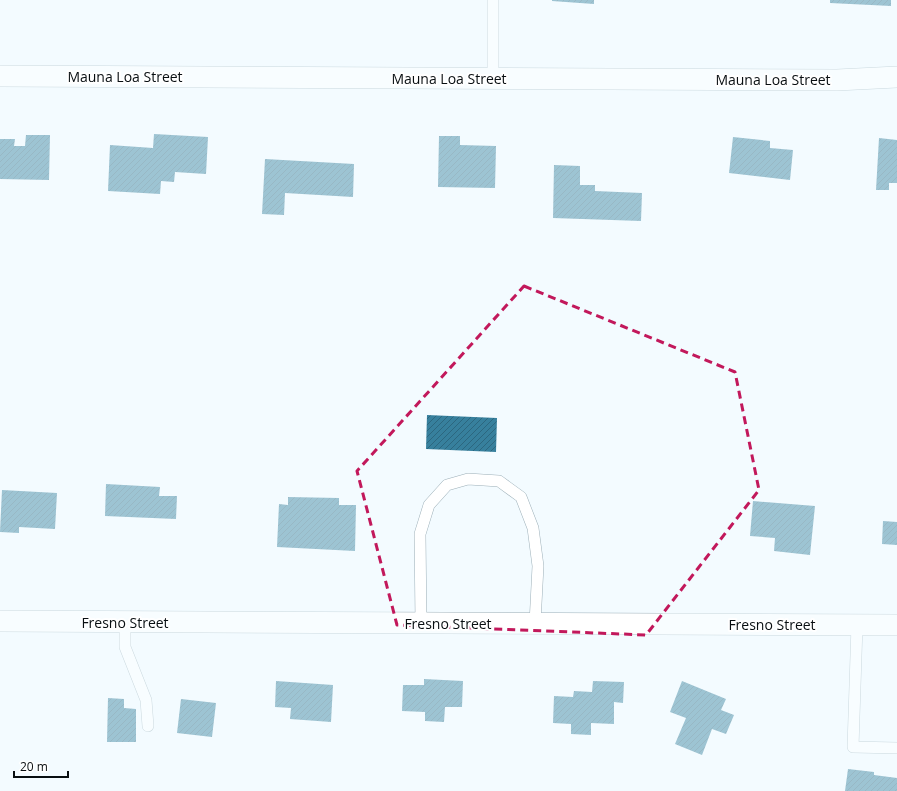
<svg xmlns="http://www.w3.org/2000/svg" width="897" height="791" viewBox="0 0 897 791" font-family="'Open Sans',sans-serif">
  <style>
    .building { fill: url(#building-hatch) }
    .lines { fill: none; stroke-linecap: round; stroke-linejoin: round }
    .lane-casing { stroke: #9cafb8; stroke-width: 12 }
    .street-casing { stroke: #9cafb8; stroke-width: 22 }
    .lane { stroke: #fff; stroke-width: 11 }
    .street { stroke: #fff; stroke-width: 21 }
    .marked { fill: none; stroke: #c2185b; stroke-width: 3; stroke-dasharray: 8 5; stroke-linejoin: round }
    .labels { text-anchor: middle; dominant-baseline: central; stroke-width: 4; stroke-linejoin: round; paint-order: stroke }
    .street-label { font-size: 14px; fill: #080e11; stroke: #fff }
  </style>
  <defs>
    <pattern id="building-hatch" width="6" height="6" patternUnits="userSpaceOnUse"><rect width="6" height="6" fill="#37809d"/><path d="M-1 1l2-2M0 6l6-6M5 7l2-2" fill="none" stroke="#2c677f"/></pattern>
  </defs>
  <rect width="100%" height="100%" fill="#f3fbff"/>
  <!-- building -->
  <path class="building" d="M 552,0 L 594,0 L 594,4 L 552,1 Z
    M 830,0 L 891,0 L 891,6 L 830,3 Z
    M 154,134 L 208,137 L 206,174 L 175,172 L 174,182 L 161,181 L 160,194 L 108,191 L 110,145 L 153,148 Z
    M 26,135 L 50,135 L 49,180 L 0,179 L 0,139 L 15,139 L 14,146 L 25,146 Z
    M 439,136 L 460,136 L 460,145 L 496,146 L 495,188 L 438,187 Z
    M 733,137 L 770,141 L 770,148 L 793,150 L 790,180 L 729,173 Z
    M 879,138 L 897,140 L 897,183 L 889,183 L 889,190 L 876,190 Z
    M 265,159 L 354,164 L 353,197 L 285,193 L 284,215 L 262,214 Z
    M 554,165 L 580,166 L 580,185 L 595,185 L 595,191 L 642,193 L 641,221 L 553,218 Z
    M 427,415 L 497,418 L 496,452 L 426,449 Z
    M 106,484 L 160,487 L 159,496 L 177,496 L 176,519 L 105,516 Z
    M 2,490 L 57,493 L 55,529 L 19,527 L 19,533 L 0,532 Z
    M 288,497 L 339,498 L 339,505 L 356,505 L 355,551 L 277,547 L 279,504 L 288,505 Z
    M 753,501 L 815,506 L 810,555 L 774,551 L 775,538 L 750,536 Z
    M 883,521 L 897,522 L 897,545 L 882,544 Z
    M 424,679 L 463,681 L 462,707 L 445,707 L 444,722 L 425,721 L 425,712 L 402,711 L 403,685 L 424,685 Z
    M 276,681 L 333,685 L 331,722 L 290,719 L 291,708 L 275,707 Z
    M 593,681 L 624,682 L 623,703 L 614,702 L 614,724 L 591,723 L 591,735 L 571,734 L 571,724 L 553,723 L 554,696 L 573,697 L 574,691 L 592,692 Z
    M 682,681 L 726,699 L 721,710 L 734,715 L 726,734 L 712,729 L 702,755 L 675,744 L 686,718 L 670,712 Z
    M 108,698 L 124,699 L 124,708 L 136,709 L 136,742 L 107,742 Z
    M 181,699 L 216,703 L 212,737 L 177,733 Z
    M 848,769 L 874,772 L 874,775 L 897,778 L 897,791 L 845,791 Z"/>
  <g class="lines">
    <!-- lane casing -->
    <g class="lane-casing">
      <path id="lane" d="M 493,0 L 493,78
        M 125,622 L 125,647 L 146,700 L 148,726
        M 421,623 L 420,534 L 429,505 L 447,485 L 468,479 L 499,481 L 521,497 L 533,528 L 538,566 L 535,623
        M 857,625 L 853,747 L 897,748"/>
    </g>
    <!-- street casing -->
    <g class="street-casing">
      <path id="street" d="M 0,76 L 837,80 L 897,77
        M 0,621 L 897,625"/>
    </g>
    <!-- lane -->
    <use href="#lane" class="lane"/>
    <!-- street -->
    <use href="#street" class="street"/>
  </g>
  <!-- marked area -->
  <path d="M0 0H897V791H0ZM 524,286 L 735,372 L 759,490 L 646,635 L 397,625 L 357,471 Z" fill="#f3fbff" fill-opacity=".55" fill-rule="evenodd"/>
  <path class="marked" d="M 524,286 L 735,372 L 759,490 L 646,635 L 397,625 L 357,471 Z"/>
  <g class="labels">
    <!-- street labels -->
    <g class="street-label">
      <text x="125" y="76">Mauna Loa Street</text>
      <text x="449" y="78">Mauna Loa Street</text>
      <text x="773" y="79">Mauna Loa Street</text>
      <text x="125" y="622">Fresno Street</text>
      <text x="448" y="623">Fresno Street</text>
      <text x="772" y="624">Fresno Street</text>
    </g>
  </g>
  <!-- scale -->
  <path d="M14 771v6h54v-6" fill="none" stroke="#080e11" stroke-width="2"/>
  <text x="20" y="771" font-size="12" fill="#080e11" stroke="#ffffff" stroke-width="3" paint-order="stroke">20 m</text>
</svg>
